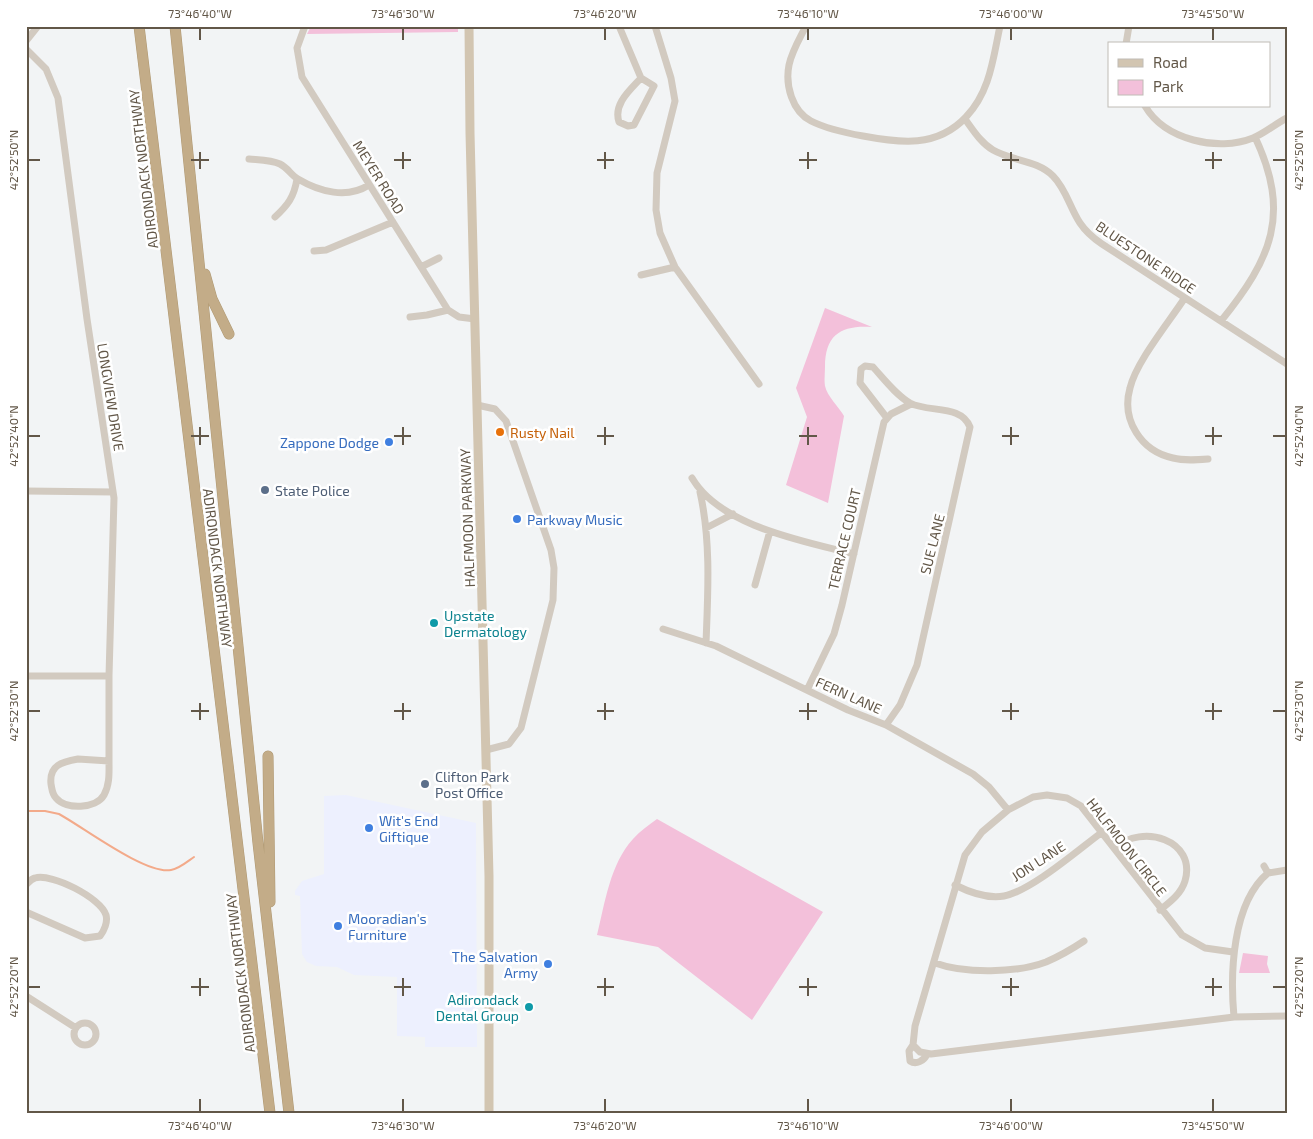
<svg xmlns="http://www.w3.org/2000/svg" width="1313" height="1139" viewBox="0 0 1313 1139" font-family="'Exo 2',sans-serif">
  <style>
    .commercial { fill: #edf0fe }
    .green { fill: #f3c0da }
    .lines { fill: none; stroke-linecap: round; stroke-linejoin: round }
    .stream { stroke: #f3aa8a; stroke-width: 2 }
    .highway-casing { stroke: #af9872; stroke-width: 11 }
    .minor { stroke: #d2cac0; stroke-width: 7 }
    .major { stroke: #d2c5b1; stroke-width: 9 }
    .highway { stroke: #c3ac88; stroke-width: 10 }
    .ticks { fill: none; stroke: #625748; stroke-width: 2 }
    .food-dot { fill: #e8710a; stroke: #fff; stroke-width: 2 }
    .shop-dot { fill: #3f7fe0; stroke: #fff; stroke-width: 2 }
    .service-dot { fill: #5c6f8a; stroke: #fff; stroke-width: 2 }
    .culture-dot { fill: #0f9aa8; stroke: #fff; stroke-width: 2 }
    .labels { text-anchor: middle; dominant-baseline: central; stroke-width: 5; stroke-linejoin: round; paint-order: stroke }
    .street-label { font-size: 14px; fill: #625748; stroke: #fff }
    .food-label { font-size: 14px; fill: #c56008; stroke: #fff; text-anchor: start }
    .shop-label { font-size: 14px; fill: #366cbe; stroke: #fff; text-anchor: start }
    .service-label { font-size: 14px; fill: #4e5e75; stroke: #fff; text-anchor: start }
    .culture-label { font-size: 14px; fill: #0d838f; stroke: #fff; text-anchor: start }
    .neatline { fill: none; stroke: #625748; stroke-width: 2 }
    .ticks-label { font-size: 12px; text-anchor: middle; fill: #625748 }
  </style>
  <rect width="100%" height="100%" fill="#f2f4f5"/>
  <!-- commercial -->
  <path class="commercial" d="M 346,795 L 476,823 L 477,1047 L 425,1047 L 425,1037 L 397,1036 L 397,977 L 354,975 L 337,967 L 316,966 L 307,962 L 302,954 L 300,896 L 295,895 L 295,891 L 302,881 L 324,874 L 324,796 Z"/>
  <!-- green -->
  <path class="green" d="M 311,26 L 458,26 L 458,32 L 307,34 Z
    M 825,308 L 872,327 C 842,325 825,334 825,367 C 825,373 824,380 825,386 C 827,396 839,407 844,416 L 828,503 L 786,485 L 807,417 L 796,388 Z
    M 657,819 L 823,912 L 752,1020 L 658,947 L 597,935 C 605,903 610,864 633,839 C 640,831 649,825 657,819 Z
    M 1243,953 L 1268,956 L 1267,964 L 1270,973 L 1239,973 Z"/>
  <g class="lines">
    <!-- stream -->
    <path class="stream" d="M 26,811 L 45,811 L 59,814 C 83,827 146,875 171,870 C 179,869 188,861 194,857"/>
    <!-- highway casing -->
    <g class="highway-casing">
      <path id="highway" d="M 139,26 L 270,1113
        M 175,26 L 258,843 L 289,1113
        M 205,274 L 212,299 L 229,334
        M 268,756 L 270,902"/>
    </g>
    <!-- minor -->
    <path class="minor" d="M 305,26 L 297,48 L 302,77 L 448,310 L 459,317 L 475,319
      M 619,26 L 641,78
      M 655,26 L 671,78 L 675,101 L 657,173 L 656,210 L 660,233 L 675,267 L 759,384
      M 806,26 C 800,38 792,51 789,65 C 785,85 792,111 811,121 C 827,129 846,133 863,136 C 900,143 937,148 966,117 C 990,92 993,59 1000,26
      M 26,41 L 38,26
      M 1126,44 L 1129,26
      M 26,49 L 46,69 L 58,98 L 87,319 L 114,498 L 109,676 L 109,761
      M 641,78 L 654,86 L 634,125 L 628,126 L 619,122 C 613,104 630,90 641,78 Z
      M 1145,106 C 1165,140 1218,152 1253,138 C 1265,133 1275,124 1287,118
      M 965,119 C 973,130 981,143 993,150 C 1012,161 1037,160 1053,176 C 1066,189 1070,208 1080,223 C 1086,232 1093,238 1102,244 L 1287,364
      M 249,159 C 259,160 271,160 280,164 C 288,168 291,175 298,179 C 320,192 347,199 369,185
      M 275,217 C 288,205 294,197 297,179
      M 314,251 L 326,250 L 393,222
      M 421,267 L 439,258
      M 641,275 L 675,267
      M 1184,299 C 1169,322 1136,362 1130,388 C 1121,420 1141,451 1173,458 C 1184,461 1196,460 1208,459
      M 410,317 L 427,315 L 448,310
      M 1221,321 C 1272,258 1291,214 1255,137
      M 477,405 L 495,409 L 506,421 L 551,550 L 554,568 L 553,600 L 521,728 L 509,744 L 486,750
      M 692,478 C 720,526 803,541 854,554
      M 26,491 L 113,492
      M 700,492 C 711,541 708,592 706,643
      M 706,528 L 733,514
      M 755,585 L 770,531
      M 663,629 L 716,646 L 848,710 L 886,725 L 973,774 L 989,787 L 1008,810
      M 26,676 L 109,676
      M 807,690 L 834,634 L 842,605 L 884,422 L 891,414 L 911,404
      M 886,725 L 900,705 L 917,665 L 970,427 C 961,404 929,413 910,403 C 896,395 884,379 873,367 L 865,366 L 861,369 L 860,383 L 887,418
      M 78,759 L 109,761 C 109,772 110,784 104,795 C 96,809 66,810 56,798 C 52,794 52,789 51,784 C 49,765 62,762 78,759 Z
      M 1115,848 C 1142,823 1197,840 1185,881 C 1181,894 1170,902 1160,910
      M 1264,866 L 1268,873
      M 26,885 C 29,882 31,879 35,878 C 52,873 101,898 106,915 C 108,922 104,931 100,936 L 85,938 L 26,912
      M 955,885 C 969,892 988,899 1004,896 C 1031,891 1078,850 1101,833
      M 1233,952 L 1205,948 L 1182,935 L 1081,806 L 1067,798 L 1047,795 L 1033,797 L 1008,810 L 982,832 L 965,855 L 915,1026 L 913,1045 L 920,1052 L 931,1054 L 1234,1017 L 1287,1016
      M 935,963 C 965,974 1017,973 1046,962 C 1060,956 1072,949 1084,941
      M 26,996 L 76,1028
      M 1234,1017 C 1230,974 1232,903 1268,873 L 1287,870
      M74 1034a11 11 0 1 1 22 0a11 11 0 1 1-22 0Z
      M 913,1045 L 909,1051 L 910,1061 C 916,1065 924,1061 927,1054"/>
    <!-- major -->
    <path class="major" d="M 469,26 L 470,133 L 489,876 L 489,1113"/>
    <!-- highway -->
    <use href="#highway" class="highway"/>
  </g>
  <!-- ticks -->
  <path class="ticks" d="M 200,28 L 200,40M 403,28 L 403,40M 605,28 L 605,40M 808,28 L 808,40M 1011,28 L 1011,40M 1213,28 L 1213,40M 200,152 L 200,169M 403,152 L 403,169M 605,152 L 605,169M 808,152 L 808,169M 1011,152 L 1011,169M 1213,152 L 1213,169M 28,160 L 40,160M 191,160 L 209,160M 394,160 L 411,160M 597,160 L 614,160M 799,160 L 817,160M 1002,160 L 1019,160M 1205,160 L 1222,160M 1273,160 L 1286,160M 200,427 L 200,445M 403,427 L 403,445M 605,427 L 605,445M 808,427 L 808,445M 1011,427 L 1011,445M 1213,427 L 1213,445M 28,436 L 40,436M 191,436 L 209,436M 394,436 L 411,436M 597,436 L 614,436M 799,436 L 817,436M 1002,436 L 1019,436M 1205,436 L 1222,436M 1273,436 L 1286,436M 200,703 L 200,720M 403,703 L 403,720M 605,703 L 605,720M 808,703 L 808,720M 1011,703 L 1011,720M 1213,703 L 1213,720M 28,711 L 40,711M 191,711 L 209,711M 394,711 L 411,711M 597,711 L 614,711M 799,711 L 817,711M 1002,711 L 1019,711M 1205,711 L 1222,711M 1273,711 L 1286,711M 200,978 L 200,996M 403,978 L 403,996M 605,978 L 605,996M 808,978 L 808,996M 1011,978 L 1011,996M 1213,978 L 1213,996M 28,987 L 40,987M 191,987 L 209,987M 394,987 L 411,987M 597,987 L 614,987M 799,987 L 817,987M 1002,987 L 1019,987M 1205,987 L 1222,987M 1273,987 L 1286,987M 200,1099 L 200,1112M 403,1099 L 403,1112M 605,1099 L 605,1112M 808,1099 L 808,1112M 1011,1099 L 1011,1112M 1213,1099 L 1213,1112"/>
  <!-- markers -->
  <circle class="food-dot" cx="500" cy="432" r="5"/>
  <g class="shop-dot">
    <circle cx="389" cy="442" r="5"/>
    <circle cx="517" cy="519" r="5"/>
    <circle cx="369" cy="828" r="5"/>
    <circle cx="338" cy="926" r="5"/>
    <circle cx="548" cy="964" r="5"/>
  </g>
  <g class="service-dot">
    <circle cx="265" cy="490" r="5"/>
    <circle cx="425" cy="784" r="5"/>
  </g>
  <g class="culture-dot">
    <circle cx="434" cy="623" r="5"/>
    <circle cx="529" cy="1007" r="5"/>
  </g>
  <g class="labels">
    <!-- street labels -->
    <g class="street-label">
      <text transform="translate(143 169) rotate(-97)">ADIRONDACK NORTHWAY</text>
      <text transform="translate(379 177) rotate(58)">MEYER ROAD</text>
      <text transform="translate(1146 257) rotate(34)">BLUESTONE RIDGE</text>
      <text transform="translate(111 397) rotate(81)">LONGVIEW DRIVE</text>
      <text transform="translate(467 518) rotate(-92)">HALFMOON PARKWAY</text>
      <text transform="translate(844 539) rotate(-77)">TERRACE COURT</text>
      <text transform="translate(932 544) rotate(-76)">SUE LANE</text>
      <text transform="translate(218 568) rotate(83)">ADIRONDACK NORTHWAY</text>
      <text transform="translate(849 695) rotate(24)">FERN LANE</text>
      <text transform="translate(1127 847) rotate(52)">HALFMOON CIRCLE</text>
      <text transform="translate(1038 861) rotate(-33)">JON LANE</text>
      <text transform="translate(240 973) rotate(-97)">ADIRONDACK NORTHWAY</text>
    </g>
    <!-- food labels -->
    <g class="food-label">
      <text x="510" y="432">Rusty Nail</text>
    </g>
    <!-- shop labels -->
    <g class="shop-label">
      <text x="379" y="442" text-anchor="end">Zappone Dodge</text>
      <text x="527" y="519">Parkway Music</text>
      <text x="379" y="820">Wit's End<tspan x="379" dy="16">Giftique</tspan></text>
      <text x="348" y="918">Mooradian's<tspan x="348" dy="16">Furniture</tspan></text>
      <text x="538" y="956" text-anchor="end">The Salvation<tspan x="538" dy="16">Army</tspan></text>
    </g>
    <!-- service labels -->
    <g class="service-label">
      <text x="275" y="490">State Police</text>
      <text x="435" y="776">Clifton Park<tspan x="435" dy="16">Post Office</tspan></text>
    </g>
    <!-- culture labels -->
    <g class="culture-label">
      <text x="444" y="615">Upstate<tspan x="444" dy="16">Dermatology</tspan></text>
      <text x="519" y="999" text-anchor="end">Adirondack<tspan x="519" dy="16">Dental Group</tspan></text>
    </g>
  </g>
  <!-- border -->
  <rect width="1313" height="1139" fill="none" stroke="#ffffff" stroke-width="55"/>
  <!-- legend -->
  <rect x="1108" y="42" width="162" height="65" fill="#ffffff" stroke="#c0bcb6"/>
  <rect x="1118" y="59" width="25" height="8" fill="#d2c5b1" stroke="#c0bcb6"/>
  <text x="1153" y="68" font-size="15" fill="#625748">Road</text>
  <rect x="1118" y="80" width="25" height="15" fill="#f3c0da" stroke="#c0bcb6"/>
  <text x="1153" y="92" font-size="15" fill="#625748">Park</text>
  <rect x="28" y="28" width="1258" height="1084" class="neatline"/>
  <g class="ticks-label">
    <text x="200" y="18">73°46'40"W</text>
    <text x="403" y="18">73°46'30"W</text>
    <text x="605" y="18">73°46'20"W</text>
    <text x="808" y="18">73°46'10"W</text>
    <text x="1011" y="18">73°46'00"W</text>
    <text x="1213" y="18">73°45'50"W</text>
    <text transform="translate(14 160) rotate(-90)" y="4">42°52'50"N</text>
    <text transform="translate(1299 160) rotate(-90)" y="4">42°52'50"N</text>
    <text transform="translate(14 436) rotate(-90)" y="4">42°52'40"N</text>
    <text transform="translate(1299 436) rotate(-90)" y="4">42°52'40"N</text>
    <text transform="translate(14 711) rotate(-90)" y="4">42°52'30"N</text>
    <text transform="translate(1299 711) rotate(-90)" y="4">42°52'30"N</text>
    <text transform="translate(14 987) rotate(-90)" y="4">42°52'20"N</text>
    <text transform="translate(1299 987) rotate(-90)" y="4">42°52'20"N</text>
    <text x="200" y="1130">73°46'40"W</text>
    <text x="403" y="1130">73°46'30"W</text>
    <text x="605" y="1130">73°46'20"W</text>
    <text x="808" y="1130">73°46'10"W</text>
    <text x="1011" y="1130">73°46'00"W</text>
    <text x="1213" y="1130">73°45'50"W</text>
  </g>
</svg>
